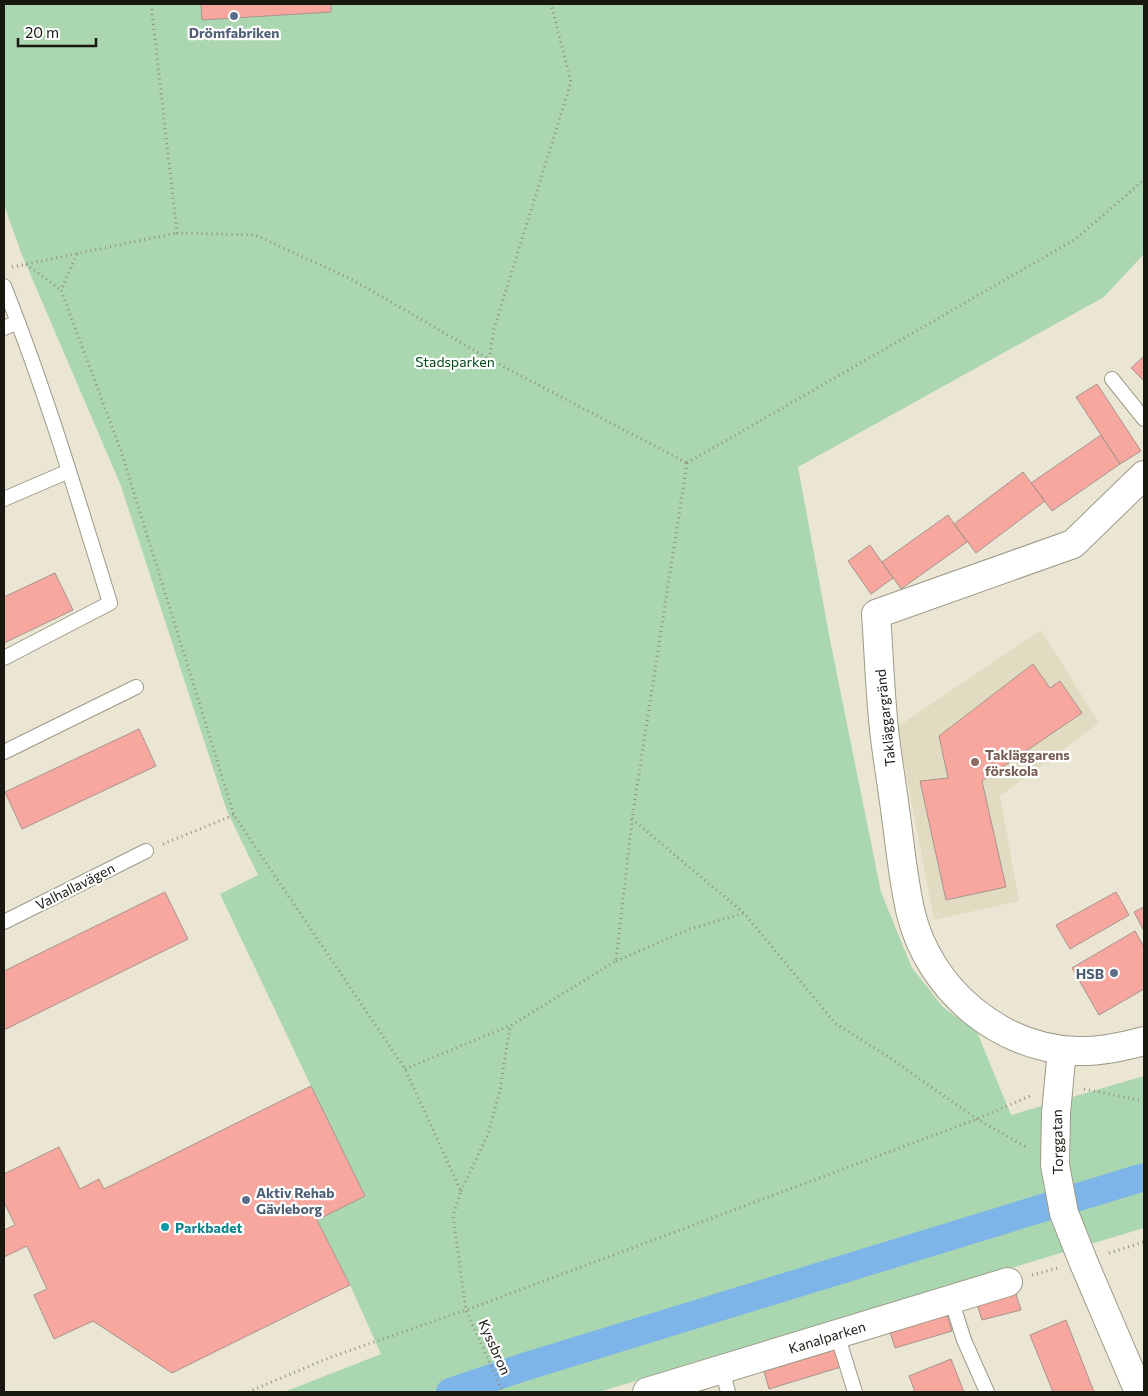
<svg xmlns="http://www.w3.org/2000/svg" width="1148" height="1396" viewBox="0 0 1148 1396" font-family="Commissioner,sans-serif">
  <style>
    .built { fill: #e1dcc1 }
    .green { fill: #abd7b0 }
    .lines { fill: none; stroke-linecap: round; stroke-linejoin: round }
    .canal { stroke: #7db5e9; stroke-width: 28 }
    .building { fill: #f7a79e; stroke: #a89390 }
    .lane-casing { stroke: #9e9a88; stroke-width: 16 }
    .street-casing { stroke: #9e9a88; stroke-width: 30 }
    .path { stroke: #929082; stroke-width: 3; stroke-dasharray: 1 4; stroke-linecap: butt }
    .lane { stroke: #fff; stroke-width: 14 }
    .street { stroke: #fff; stroke-width: 28 }
    .service-dot { fill: #5c6f8a; stroke: #fff; stroke-width: 2 }
    .education-dot { fill: #8d6e63; stroke: #fff; stroke-width: 2 }
    .culture-dot { fill: #0f9aa8; stroke: #fff; stroke-width: 2 }
    .labels { text-anchor: middle; dominant-baseline: central; stroke-width: 4.5; stroke-linejoin: round; paint-order: stroke }
    .service-label { font-size: 14px; font-weight: bold; fill: #4e5e75; stroke: #fff }
    .park-label { font-size: 14px; fill: #014818; stroke: #fff }
    .street-label { font-size: 14px; fill: #181710; stroke: #fff }
    .education-label { font-size: 14px; font-weight: bold; fill: #785e54; stroke: #fff; text-anchor: start }
    .culture-label { font-size: 14px; font-weight: bold; fill: #0d838f; stroke: #fff; text-anchor: start }
  </style>
  <rect width="100%" height="100%" fill="#eae6d3"/>
  <!-- built -->
  <path class="built" d="M 1041,630 L 1099,723 L 1000,796 L 1019,901 L 934,920 L 897,727 Z"/>
  <!-- green -->
  <path class="green" d="M 4,4 L 1144,4 L 1144,254 L 1104,297 L 798,467 L 831,645 L 881,892 L 912,968 L 943,1007 L 977,1032 L 1011,1115 L 1144,1076 L 1144,1228 L 599,1392 L 284,1392 L 381,1354 L 350,1285 L 317,1220 L 365,1196 L 311,1086 L 220,894 L 258,875 L 227,811 L 121,486 L 22,255 L 4,205 Z"/>
  <g class="lines">
    <!-- canal -->
    <path class="canal" d="M 450,1392 L 524,1367 L 1144,1177"/>
  </g>
  <!-- building -->
  <path class="building" d="M 201,4 L 331,4 L 331,12 L 202,20 Z
    M 1144,356 L 1144,381 L 1131,368 Z
    M 1097,384 L 1141,451 L 1120,464 L 1076,397 Z
    M 1101,435 L 1120,464 L 1052,511 L 1031,483 Z
    M 1023,472 L 1045,501 L 976,553 L 954,524 Z
    M 948,515 L 967,542 L 901,589 L 882,562 Z
    M 870,545 L 893,578 L 871,594 L 848,561 Z
    M 55,573 L 73,610 L 4,643 L 4,597 Z
    M 1033,664 L 1050,688 L 1060,681 L 1082,713 L 982,781 L 1006,887 L 946,900 L 920,781 L 948,778 L 939,736 Z
    M 139,729 L 156,766 L 22,829 L 5,792 Z
    M 165,892 L 188,939 L 4,1030 L 4,971 Z
    M 1116,892 L 1129,915 L 1070,949 L 1056,925 Z
    M 1144,907 L 1144,931 L 1134,912 Z
    M 1135,931 L 1144,947 L 1144,989 L 1099,1015 L 1072,968 Z
    M 311,1086 L 365,1196 L 317,1220 L 350,1285 L 172,1373 L 93,1321 L 54,1339 L 34,1295 L 47,1289 L 27,1246 L 4,1257 L 4,1230 L 15,1225 L 4,1202 L 4,1174 L 59,1147 L 80,1189 L 99,1179 L 104,1189 Z
    M 1016,1294 L 1021,1310 L 982,1320 L 977,1304 Z
    M 947,1315 L 952,1331 L 895,1348 L 890,1332 Z
    M 1066,1320 L 1094,1392 L 1053,1392 L 1030,1335 Z
    M 835,1349 L 841,1367 L 769,1389 L 764,1371 Z
    M 951,1359 L 964,1392 L 915,1392 L 909,1376 Z"/>
  <g class="lines">
    <!-- lane casing -->
    <g class="lane-casing">
      <path id="lane" d="M 4,286 C 45,389 77,496 110,603 L 4,658
        M 4,328 L 18,322
        M 1112,379 L 1144,419
        M 4,499 L 69,471
        M 4,752 L 136,687
        M 4,922 L 146,851
        M 951,1299 L 964,1340 L 987,1392
        M 837,1334 L 855,1392
        M 722,1369 L 728,1392"/>
    </g>
    <!-- street casing -->
    <g class="street-casing">
      <path id="street" d="M 1144,475 L 1073,544 L 876,614 C 879,655 880,697 885,738 C 888,762 892,786 895,809 C 900,844 903,880 911,914 C 930,990 999,1048 1077,1051 C 1100,1052 1122,1047 1144,1041
        M 1062,1050 L 1056,1113 L 1055,1165 L 1064,1213 L 1083,1261 L 1139,1392
        M 647,1392 L 1008,1282"/>
    </g>
    <!-- path -->
    <path class="path" d="M 151,4 L 177,233 L 255,235 L 353,280 L 489,359 L 687,463
      M 77,254 L 61,290 L 121,451 L 234,815 L 405,1069 L 461,1191 L 453,1216 L 466,1310 L 503,1392
      M 26,264 L 61,290
      M 12,267 L 177,233
      M 489,359 L 494,329 L 571,82 L 551,4
      M 687,463 L 632,819 L 744,913 L 835,1023 L 887,1056 L 977,1119 L 1028,1148
      M 687,463 L 1074,240 L 1144,180
      M 163,844 L 234,815
      M 616,961 L 690,929 L 744,913
      M 405,1069 L 509,1026
      M 1084,1089 L 1144,1101
      M 461,1191 L 488,1134 L 500,1090 L 510,1026 L 616,961 L 632,820
      M 1109,1253 L 1144,1242
      M 1032,1275 L 1058,1268
      M 248,1392 L 331,1357 L 466,1310 L 977,1119 L 1030,1096"/>
    <!-- lane -->
    <use href="#lane" class="lane"/>
    <!-- street -->
    <use href="#street" class="street"/>
  </g>
  <!-- markers -->
  <g class="service-dot">
    <circle cx="234" cy="16" r="5"/>
    <circle cx="1114" cy="973" r="5"/>
    <circle cx="246" cy="1200" r="5"/>
  </g>
  <circle class="education-dot" cx="975" cy="762" r="5"/>
  <circle class="culture-dot" cx="165" cy="1227" r="5"/>
  <g class="labels">
    <!-- service labels -->
    <g class="service-label">
      <text x="234" y="32">Drömfabriken</text>
      <text x="1104" y="973" text-anchor="end">HSB</text>
      <text x="256" y="1192" text-anchor="start">Aktiv Rehab<tspan x="256" dy="16">Gävleborg</tspan></text>
    </g>
    <!-- park labels -->
    <g class="park-label">
      <text x="455" y="361">Stadsparken</text>
    </g>
    <!-- street labels -->
    <g class="street-label">
      <text transform="translate(885 718) rotate(-96)">Takläggargränd</text>
      <text transform="translate(75 886) rotate(-27)">Valhallavägen</text>
      <text transform="translate(1057 1142) rotate(-91)">Torggatan</text>
      <text transform="translate(827 1337) rotate(-17)">Kanalparken</text>
      <text transform="translate(495 1347) rotate(66)">Kyssbron</text>
    </g>
    <!-- education labels -->
    <g class="education-label">
      <text x="985" y="754">Takläggarens<tspan x="985" dy="16">förskola</tspan></text>
    </g>
    <!-- culture labels -->
    <g class="culture-label">
      <text x="175" y="1227">Parkbadet</text>
    </g>
  </g>
  <!-- border -->
  <rect width="1148" height="1396" fill="none" stroke="#181710" stroke-width="10"/>
  <!-- scale -->
  <path d="M18 38v8h78v-8" fill="none" stroke="#181710" stroke-width="2.5"/>
  <text x="25" y="38" font-size="15" fill="#181710" stroke="#ffffff" stroke-width="4" paint-order="stroke">20 m</text>
</svg>
